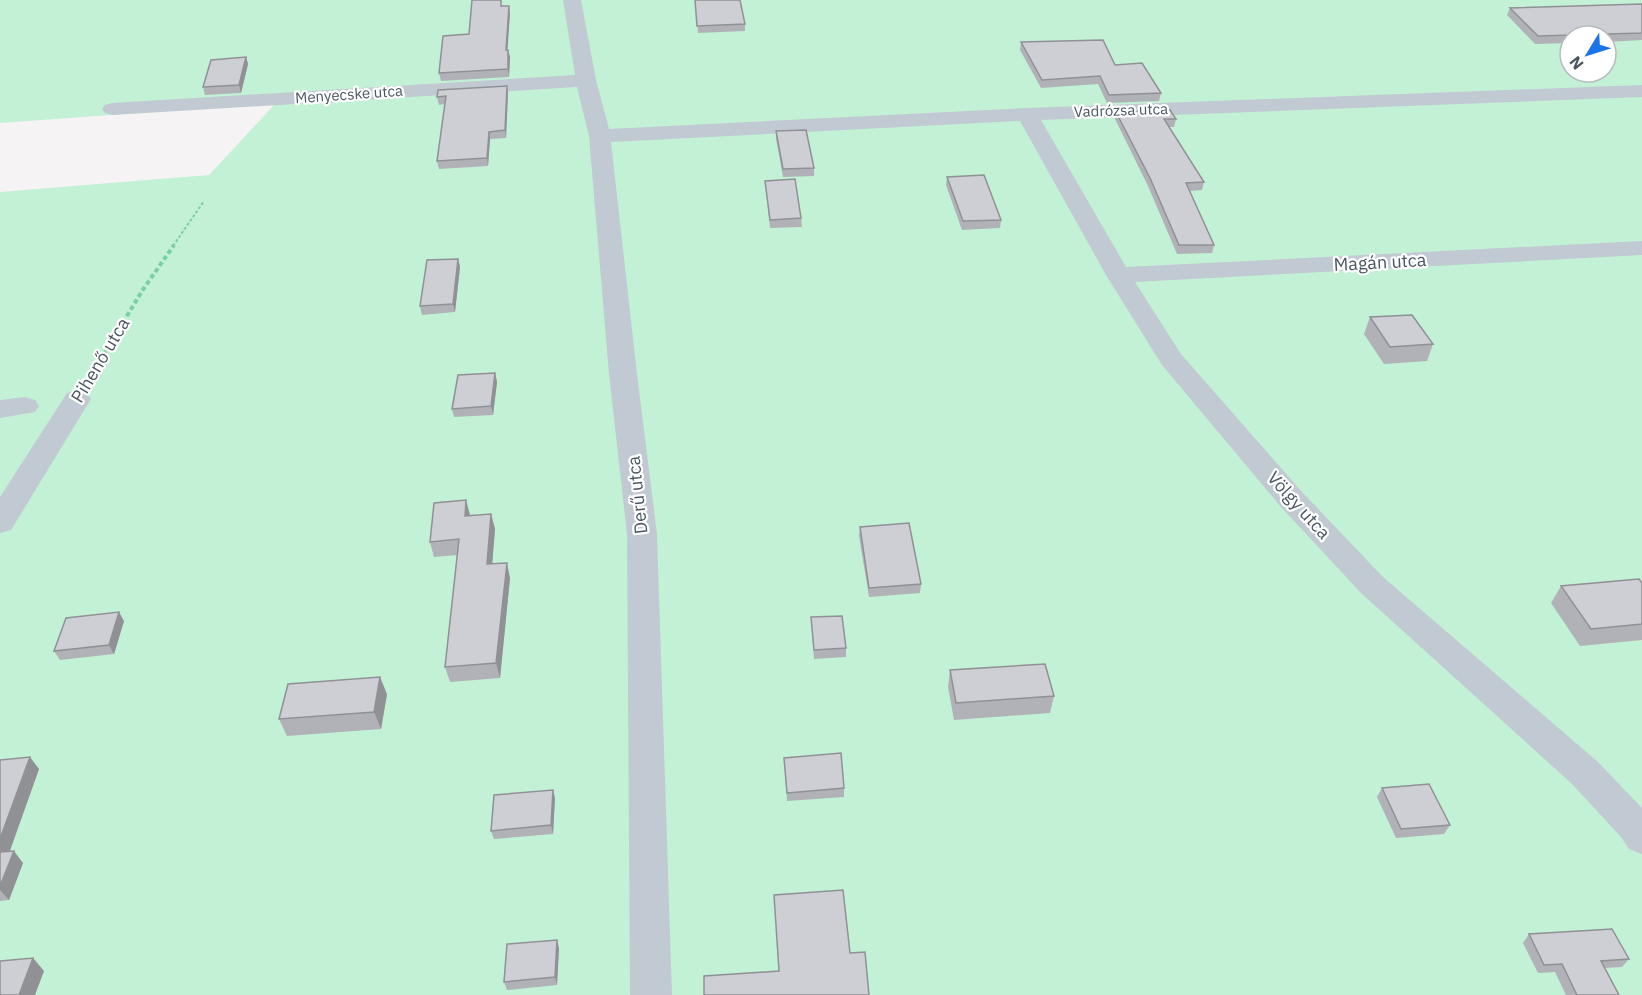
<svg xmlns="http://www.w3.org/2000/svg" width="1642" height="995" viewBox="0 0 1642 995" font-family="'IBM Plex Sans',sans-serif">
  <style>
    .green { fill: #c3f1d5; fill-rule: evenodd }
    .lines { fill: none; stroke-linecap: round; stroke-linejoin: round }
    .path-far1 { stroke: #7ad0a6; stroke-width: 2; stroke-dasharray: 3 2; stroke-linecap: butt }
    .path { stroke: #7ad0a6; stroke-width: 4; stroke-dasharray: 4.5 3; stroke-linecap: butt }
    .street { fill: #c1cad2; fill-rule: evenodd }
    .wall { fill: #b0b2b7 }
    .shaded-wall { fill: #909195 }
    .building { fill: #cdcfd5; stroke: #909195; stroke-width: 1.5 }
    .labels { text-anchor: middle; dominant-baseline: central; stroke-width: 4.5; stroke-linejoin: round; paint-order: stroke }
    .far-street-label { font-size: 15px; fill: #4a5661; stroke: #fff }
    .street-label { font-size: 18px; fill: #4a5661; stroke: #fff }
  </style>
  <rect width="100%" height="100%" fill="#f5f3f3"/>
  <!-- green -->
  <path class="green" d="M 0,0 L 1642,0 L 1642,995 L 0,995 L 0,192 L 209,175 L 276,103 L 0,123 ZM 1570,36 L 1606,36 L 1606,72 L 1570,72 Z"/>
  <g class="lines">
    <!-- path-far1 -->
    <path class="path-far1" d="M 173,246 L 204,201"/>
    <!-- path -->
    <path class="path" d="M 92,374 L 142,291 L 174,245"/>
    <!-- street -->
    <path class="street" d="M 563,0 L 581,0 L 596,80 L 609,129 L 1027,108 L 1642,85 L 1642,97 L 1041,120 L 1126,267 L 1642,241 L 1642,255 L 1135,282 L 1181,354 L 1303,493 L 1383,577 L 1598,762 L 1642,808 L 1642,854 L 1629,849 L 1621,837 L 1572,784 L 1361,593 L 1281,507 L 1162,365 L 1106,275 L 1020,121 L 611,142 L 637,374 L 657,534 L 672,995 L 630,995 L 627,534 L 609,374 L 589,136 L 577,87 L 112,115 L 105,113 L 102,109 L 105,105 L 112,103 L 575,75 Z
      M 77,390 L 87,393 L 91,399 L 11,530 L 0,533 L 0,497 L 67,393 Z
      M 25,397 L 35,400 L 39,406 L 35,412 L 0,418 L 0,400 Z"/>
  </g>
  <!-- wall -->
  <path class="wall" d="M 695,0 L 745,24 L 745,31 L 698,33 Z
    M 1642,4 L 1642,40 L 1606,42 L 1606,36 L 1570,36 L 1570,43 L 1535,44 L 1507,15 L 1510,8 Z
    M 502,6 L 510,13 L 507,50 L 508,50 L 510,57 L 509,77 L 441,81 L 439,73 L 469,34 Z
    M 1021,42 L 1115,65 L 1161,93 L 1159,101 L 1107,103 L 1098,84 L 1041,88 L 1020,50 Z
    M 246,57 L 248,64 L 241,93 L 205,95 L 203,87 Z
    M 507,86 L 508,93 L 506,138 L 490,139 L 488,166 L 439,169 L 437,161 L 445,104 L 439,105 L 437,97 Z
    M 1116,112 L 1176,119 L 1174,127 L 1169,127 L 1204,182 L 1202,190 L 1189,191 L 1214,245 L 1212,253 L 1177,254 L 1148,186 L 1115,119 Z
    M 776,131 L 814,168 L 814,176 L 783,177 L 776,139 Z
    M 947,177 L 1001,220 L 1000,228 L 962,230 L 946,185 Z
    M 765,181 L 801,218 L 802,227 L 770,228 Z
    M 458,259 L 460,267 L 455,312 L 422,315 L 420,306 Z
    M 1370,317 L 1433,344 L 1427,361 L 1384,364 L 1364,334 Z
    M 495,373 L 497,382 L 493,415 L 454,417 L 452,409 Z
    M 491,514 L 495,529 L 492,564 L 510,578 L 500,678 L 450,682 L 445,667 L 458,555 L 434,557 L 430,542 L 470,515 L 470,516 Z
    M 860,527 L 921,584 L 920,593 L 869,597 L 859,536 Z
    M 1642,583 L 1642,640 L 1580,646 L 1551,603 L 1561,586 Z
    M 811,617 L 846,648 L 846,657 L 814,659 Z
    M 124,621 L 114,654 L 60,660 L 54,651 Z
    M 950,670 L 1054,696 L 1050,713 L 954,720 L 948,687 Z
    M 387,694 L 381,729 L 287,736 L 279,719 Z
    M 784,758 L 844,788 L 844,797 L 787,801 Z
    M 0,760 L 39,769 L 10,851 L 23,863 L 9,900 L 0,901 Z
    M 1382,788 L 1450,825 L 1444,834 L 1396,838 L 1377,797 Z
    M 555,798 L 553,834 L 494,839 L 491,831 Z
    M 1529,934 L 1629,959 L 1622,967 L 1605,968 L 1619,995 L 1566,995 L 1555,972 L 1538,973 L 1523,943 Z
    M 559,948 L 557,985 L 507,990 L 504,982 Z"/>
  <!-- shaded-wall -->
  <path class="shaded-wall" d="M 509,6 L 510,13 L 507,57 L 506,50 Z
    M 508,50 L 510,57 L 509,77 L 508,69 Z
    M 246,57 L 248,64 L 241,93 L 239,85 Z
    M 507,86 L 508,93 L 506,138 L 505,130 Z
    M 489,132 L 490,139 L 488,166 L 487,158 Z
    M 458,259 L 460,267 L 455,312 L 453,304 Z
    M 495,373 L 497,382 L 493,415 L 491,406 Z
    M 466,500 L 470,515 L 469,531 L 465,516 Z
    M 491,514 L 495,529 L 491,579 L 487,564 Z
    M 507,563 L 510,578 L 500,678 L 496,663 Z
    M 119,612 L 124,621 L 114,654 L 109,645 Z
    M 380,677 L 387,694 L 381,729 L 374,712 Z
    M 30,757 L 39,769 L 5,864 L 0,858 L 0,839 Z
    M 553,790 L 555,798 L 553,834 L 551,825 Z
    M 14,851 L 23,863 L 9,900 L 0,890 L 0,886 Z
    M 557,940 L 559,948 L 557,985 L 555,977 Z
    M 33,958 L 44,971 L 35,995 L 19,995 Z"/>
  <!-- building -->
  <path class="building" d="M 472,0 L 501,0 L 501,6 L 509,6 L 506,50 L 508,50 L 508,69 L 439,73 L 443,36 L 469,34 Z
    M 695,0 L 740,0 L 745,24 L 697,26 Z
    M 1642,4 L 1642,33 L 1538,36 L 1510,8 Z
    M 1103,40 L 1115,65 L 1142,63 L 1161,93 L 1109,95 L 1100,76 L 1042,80 L 1021,42 Z
    M 246,57 L 239,85 L 203,87 L 211,60 Z
    M 507,86 L 505,130 L 489,132 L 487,158 L 437,161 L 446,96 L 437,97 L 438,90 Z
    M 1170,110 L 1176,119 L 1164,119 L 1204,182 L 1186,183 L 1214,245 L 1179,245 L 1150,178 L 1116,112 Z
    M 806,130 L 814,168 L 783,169 L 776,131 Z
    M 984,175 L 1001,220 L 963,221 L 947,177 Z
    M 795,179 L 801,218 L 770,220 L 765,181 Z
    M 458,259 L 453,304 L 420,306 L 427,260 Z
    M 1412,315 L 1433,344 L 1390,347 L 1370,317 Z
    M 495,373 L 491,406 L 452,409 L 458,375 Z
    M 466,500 L 465,516 L 491,514 L 487,564 L 507,563 L 496,663 L 445,667 L 459,539 L 430,542 L 434,503 Z
    M 909,523 L 921,584 L 869,588 L 860,527 Z
    M 1639,579 L 1642,583 L 1642,624 L 1591,629 L 1561,586 Z
    M 119,612 L 109,645 L 54,651 L 66,618 Z
    M 842,616 L 846,648 L 814,650 L 811,617 Z
    M 1045,664 L 1054,696 L 956,703 L 950,670 Z
    M 380,677 L 374,712 L 279,719 L 288,684 Z
    M 841,753 L 844,788 L 787,793 L 784,758 Z
    M 30,757 L 0,839 L 0,760 Z
    M 1429,784 L 1450,825 L 1401,829 L 1382,788 Z
    M 553,790 L 551,825 L 491,831 L 494,795 Z
    M 14,851 L 0,886 L 0,852 Z
    M 843,890 L 850,953 L 865,952 L 869,995 L 704,995 L 704,976 L 779,971 L 774,895 Z
    M 1612,929 L 1629,959 L 1601,961 L 1619,995 L 1577,995 L 1562,964 L 1544,965 L 1529,934 Z
    M 557,940 L 555,977 L 504,982 L 507,944 Z
    M 33,958 L 19,995 L 0,995 L 0,961 Z"/>
  <g class="labels">
    <!-- far-street labels -->
    <g class="far-street-label">
      <text transform="translate(349 94) rotate(-4)">Menyecske utca</text>
      <text transform="translate(1121 110) rotate(-2)">Vadrózsa utca</text>
    </g>
    <!-- street labels -->
    <g class="street-label">
      <text transform="translate(1380 262) rotate(-3)">Magán utca</text>
      <text transform="translate(100 360) rotate(-59)">Pihenő utca</text>
      <text transform="translate(637 495) rotate(-96)">Derű utca</text>
      <text transform="translate(1299 505) rotate(48)">Völgy utca</text>
    </g>
  </g>
  <!-- north arrow -->
  <g transform="translate(1588 54) rotate(232)"><circle r="28" fill="#ffffff" stroke="#b7bbc0" stroke-width="1.5"/>
  <path d="M0-4.5L10 22L0 15L-10 22Z" fill="#1a73e8"/>
  <text y="-9" font-size="16" font-weight="bold" text-anchor="middle" fill="#4a5661">N</text>
  </g>
</svg>
